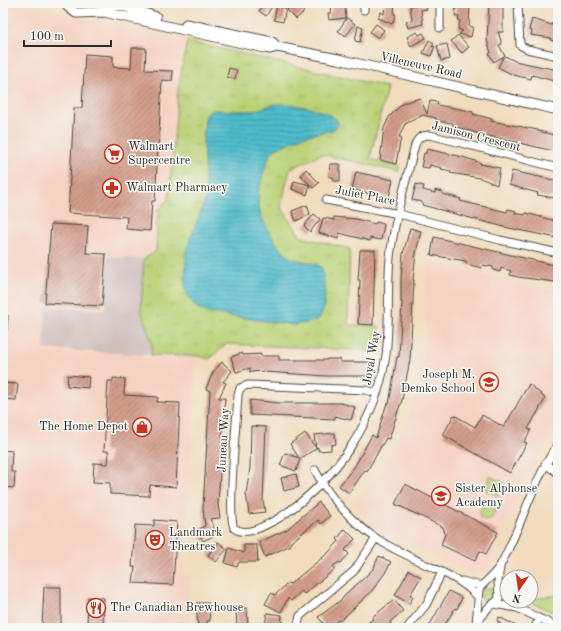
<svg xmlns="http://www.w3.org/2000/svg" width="561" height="631" viewBox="0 0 561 631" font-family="'Old Standard TT',serif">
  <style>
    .built { fill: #f5d3c2 }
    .industrial { fill: #d1c0bd }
    .park { fill: url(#park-tufts); stroke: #727e50 }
    .garden { fill: #bad176; stroke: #727e50 }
    .water { fill: url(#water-rules); stroke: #3e747b }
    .building { fill: url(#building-hatch) }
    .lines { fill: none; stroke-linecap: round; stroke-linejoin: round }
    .minor-casing { stroke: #494641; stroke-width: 9 }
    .major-casing { stroke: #494641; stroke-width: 11 }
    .minor { stroke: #fff; stroke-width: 7 }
    .major { stroke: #fff; stroke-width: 9 }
    .labels { text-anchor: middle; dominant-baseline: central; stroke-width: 3; stroke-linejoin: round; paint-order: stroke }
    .street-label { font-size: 12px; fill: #2b2b2b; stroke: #f6f6f2 }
    .poi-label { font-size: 12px; fill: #2b2b2b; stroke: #f6f6f2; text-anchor: start }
  </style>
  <defs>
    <pattern id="park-tufts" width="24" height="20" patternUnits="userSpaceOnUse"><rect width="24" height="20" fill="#bad176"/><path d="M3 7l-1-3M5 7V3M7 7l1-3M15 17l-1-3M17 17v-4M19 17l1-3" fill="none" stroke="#a0b466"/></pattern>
    <pattern id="water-rules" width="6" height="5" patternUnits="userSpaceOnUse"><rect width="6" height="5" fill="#50bccb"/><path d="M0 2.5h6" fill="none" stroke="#4399a5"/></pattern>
    <pattern id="building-hatch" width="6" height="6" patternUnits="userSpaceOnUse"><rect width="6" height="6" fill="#d39d8c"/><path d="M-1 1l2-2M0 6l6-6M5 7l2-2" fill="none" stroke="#ab8073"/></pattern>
  </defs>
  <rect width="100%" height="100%" fill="#f6f6f2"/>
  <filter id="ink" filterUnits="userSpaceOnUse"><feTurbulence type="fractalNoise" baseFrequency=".025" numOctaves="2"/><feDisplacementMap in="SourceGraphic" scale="8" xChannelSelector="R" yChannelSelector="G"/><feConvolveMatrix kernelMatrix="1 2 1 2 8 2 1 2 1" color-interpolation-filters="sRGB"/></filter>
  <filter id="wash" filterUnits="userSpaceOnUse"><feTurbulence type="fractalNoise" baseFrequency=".012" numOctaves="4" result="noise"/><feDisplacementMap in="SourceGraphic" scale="16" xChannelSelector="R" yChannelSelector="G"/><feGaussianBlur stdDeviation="0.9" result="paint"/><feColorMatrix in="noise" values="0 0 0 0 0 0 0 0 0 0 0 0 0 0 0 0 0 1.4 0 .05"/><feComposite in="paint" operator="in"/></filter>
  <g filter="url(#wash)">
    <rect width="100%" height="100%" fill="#f1dcbd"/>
    <!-- built -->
    <path class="built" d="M 3,3 L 16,3 L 187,41 L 178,89 L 169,199 L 158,210 L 156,251 L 141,310 L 152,344 L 151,355 L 197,356 L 183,575 L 189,576 L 190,628 L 3,628 Z
      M 428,261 L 553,291 L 558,273 L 558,431 L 541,452 L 505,528 L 488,571 L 471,574 L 374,526 L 353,505 L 370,486 L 389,458 L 402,434 L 417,392 L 426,342 Z"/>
    <!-- industrial -->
    <path class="industrial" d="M 108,257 L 144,259 L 141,310 L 152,344 L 151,355 L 44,349 L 46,307 L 105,310 Z"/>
    <!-- park -->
    <path class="park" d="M 187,41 L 387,87 L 370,159 L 400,167 L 399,172 L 322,154 L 290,169 L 281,207 L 301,237 L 350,249 L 348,325 L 379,326 L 377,351 L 226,344 L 210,359 L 197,356 L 151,355 L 152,344 L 141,310 L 144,259 L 156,251 L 158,210 L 169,199 L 178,89 Z
      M 490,476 L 504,483 L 498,496 L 485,490 Z
      M 484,503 L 496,510 L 491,519 L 487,520 L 480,518 L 479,513 Z
      M 558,595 L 558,614 L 527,601 L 531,601 L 531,599 Z"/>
    <!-- garden -->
    <path class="garden" d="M481 595a7 7 0 1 1 14 0a7 7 0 1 1-14 0Z"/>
    <!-- water -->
    <path class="water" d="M 277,104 C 295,104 322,108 337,120 L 338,124 L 333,130 L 304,136 L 274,150 L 269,157 L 264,170 L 258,194 L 258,202 L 262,219 L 277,245 L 291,258 L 318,265 L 322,268 C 324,284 328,303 320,318 L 312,322 L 294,325 L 208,313 L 197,308 L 189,298 L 185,288 L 186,250 L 206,198 L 203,139 L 205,119 L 208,113 L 214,110 L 251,111 Z"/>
    <g id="blocks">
      <!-- building -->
      <path class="building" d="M 264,3 L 273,5 L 266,16 L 259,11 Z
        M 294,3 L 304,12 L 296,19 L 287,10 Z
        M 332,3 L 342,3 L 342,8 L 345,8 L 346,18 L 329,20 L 328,13 L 331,13 Z
        M 385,3 L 395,3 L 394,14 L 396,15 L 392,24 L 378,18 L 381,12 L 384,14 Z
        M 454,3 L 470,3 L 469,26 L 473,27 L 471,37 L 459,34 L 463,31 L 458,29 L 460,20 L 458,20 L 459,17 L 455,16 L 456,7 L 454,7 Z
        M 489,3 L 503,3 L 503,32 L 498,32 L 502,44 L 499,45 L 505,56 L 515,61 L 558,70 L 558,82 L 532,75 L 531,79 L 513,75 L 498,67 L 504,56 L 494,62 L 489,54 L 491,53 L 487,40 Z
        M 426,4 L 427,9 L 421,10 L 423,24 L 408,28 L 406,21 L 412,20 L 410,6 Z
        M 277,6 L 286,8 L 283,22 L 274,20 Z
        M 347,18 L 355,24 L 346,36 L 338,31 Z
        M 532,19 L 552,25 L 552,23 L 558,25 L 558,42 L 550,40 L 551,38 L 531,35 L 532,31 L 529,30 Z
        M 376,24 L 384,30 L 378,38 L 370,32 Z
        M 358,26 L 363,27 L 360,42 L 355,41 Z
        M 417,32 L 419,35 L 423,33 L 426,38 L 411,46 L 407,37 Z
        M 458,35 L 469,47 L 462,53 L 451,41 Z
        M 429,40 L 434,43 L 432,47 L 435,46 L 431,56 L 423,53 Z
        M 447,44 L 450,59 L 441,61 L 437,46 Z
        M 132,48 L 146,48 L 145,70 L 173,71 L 172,81 L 162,80 L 155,201 L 152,201 L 150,231 L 126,229 L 127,217 L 68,213 L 74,108 L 82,108 L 85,54 L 113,56 L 113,67 L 131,68 Z
        M 229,68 L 237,70 L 235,79 L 227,77 Z
        M 420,98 L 427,114 L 430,101 L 438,102 L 437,105 L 465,110 L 473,112 L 473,114 L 492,119 L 491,121 L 538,130 L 538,131 L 558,136 L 558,152 L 480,134 L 453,126 L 453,123 L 436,121 L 436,118 L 423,115 L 405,124 L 399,137 L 401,137 L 396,164 L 380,160 L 384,128 L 389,117 L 403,103 Z
        M 427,149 L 463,157 L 481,163 L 480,164 L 500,168 L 497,185 L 480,178 L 450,173 L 451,171 L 441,169 L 442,168 L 430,165 L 429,168 L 421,167 L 424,153 L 426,153 Z
        M 330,164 L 340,164 L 340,181 L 333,181 L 333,177 L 329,177 Z
        M 306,169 L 319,183 L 313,188 L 301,175 Z
        M 512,171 L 558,181 L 555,198 L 537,195 L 538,193 L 509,185 Z
        M 356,172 L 393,180 L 389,197 L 352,190 Z
        M 294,181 L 310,185 L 307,195 L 292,189 Z
        M 416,184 L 424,186 L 423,190 L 435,193 L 435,190 L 442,192 L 442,194 L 461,199 L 460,201 L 507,212 L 508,209 L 516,211 L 515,213 L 525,215 L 526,213 L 552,220 L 558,223 L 557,238 L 504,227 L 422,205 L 422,202 L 412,200 Z
        M 307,205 L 310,214 L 296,221 L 292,211 Z
        M 314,214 L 320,219 L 310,232 L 304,226 Z
        M 334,217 L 356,219 L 375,224 L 376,222 L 384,224 L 381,240 L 370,238 L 370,241 L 339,233 L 338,239 L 319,233 L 323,218 L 334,220 Z
        M 51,224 L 88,226 L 86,253 L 106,254 L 102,306 L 45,303 Z
        M 410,228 L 421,231 L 416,253 L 413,280 L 414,280 L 410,360 L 401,405 L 400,405 L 389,439 L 386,438 L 367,471 L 365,470 L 349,493 L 339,486 L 355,466 L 372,435 L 376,438 L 387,403 L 389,404 L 397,357 L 399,357 L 402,302 L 401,302 L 401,276 L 403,254 Z
        M 434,237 L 558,266 L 555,282 L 518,277 L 510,275 L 511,271 L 501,268 L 500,272 L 493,270 L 493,267 L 483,265 L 482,268 L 466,264 L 466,261 L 431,255 Z
        M 360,250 L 375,250 L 373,325 L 358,324 L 360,280 L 358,280 Z
        M 3,315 L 8,315 L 7,330 L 3,330 Z
        M 242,353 L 243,355 L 261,354 L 261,356 L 279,356 L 279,360 L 327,360 L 327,359 L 340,359 L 340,362 L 370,362 L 369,376 L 327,376 L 265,372 L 265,371 L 250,372 L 250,368 L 236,372 L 231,357 Z
        M 222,362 L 232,371 L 223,382 L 226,383 L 219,398 L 225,398 L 218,504 L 220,518 L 210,519 L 217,534 L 203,541 L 197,530 L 205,526 L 203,508 L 210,391 L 206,389 L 213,372 Z
        M 68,375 L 89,377 L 88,388 L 67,386 Z
        M 113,378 L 125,379 L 124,395 L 158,397 L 157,402 L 180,403 L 176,487 L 150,485 L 149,496 L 110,494 L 110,483 L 93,482 L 94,463 L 108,464 L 109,451 L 104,451 L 108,381 L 113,381 Z
        M 3,383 L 18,384 L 16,400 L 3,399 Z
        M 529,384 L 541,394 L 545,399 L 528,429 L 531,430 L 524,442 L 527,443 L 510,473 L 443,435 L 454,415 L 475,427 L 482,415 L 504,427 Z
        M 250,400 L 279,403 L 341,403 L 355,407 L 351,420 L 335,416 L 335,419 L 250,415 Z
        M 251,426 L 266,427 L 263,500 L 265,512 L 249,514 L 246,494 L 250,468 Z
        M 305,433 L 316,448 L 314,435 L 335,433 L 336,444 L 331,445 L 331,450 L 318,451 L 318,447 L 300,459 L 296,471 L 280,465 L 285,453 L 299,458 L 290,444 Z
        M 3,450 L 12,451 L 11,472 L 15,472 L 14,488 L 3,487 Z
        M 296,474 L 299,487 L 284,491 L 281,478 Z
        M 405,484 L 498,532 L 486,554 L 480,551 L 475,561 L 441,545 L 445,534 L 443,527 L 395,504 Z
        M 319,502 L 330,516 L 321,524 L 318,520 L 290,543 L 291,545 L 265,557 L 259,542 L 286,530 Z
        M 154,520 L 177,522 L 173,585 L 133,583 L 135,567 L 132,567 L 135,525 L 154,526 Z
        M 345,529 L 355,539 L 345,550 L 349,554 L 341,563 L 339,562 L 333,566 L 335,569 L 304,594 L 302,591 L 291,601 L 288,598 L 281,612 L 265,604 L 271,593 L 275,595 L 288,583 L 290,584 L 328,553 L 339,541 L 337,539 Z
        M 218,542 L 227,549 L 216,562 L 208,555 Z
        M 244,545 L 257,545 L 258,562 L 239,562 L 237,567 L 225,563 L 229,548 L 244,553 Z
        M 379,556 L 391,562 L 385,573 L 371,592 L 340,621 L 339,620 L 327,628 L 311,628 L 323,623 L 318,617 L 340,601 L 350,590 L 363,579 L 373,569 Z
        M 409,570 L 421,577 L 410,595 L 413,597 L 409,604 L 395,595 Z
        M 44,587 L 61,587 L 61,622 L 54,627 L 42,626 Z
        M 449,591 L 462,598 L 457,609 L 455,608 L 443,628 L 428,628 Z
        M 88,597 L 104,598 L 103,628 L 87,625 Z
        M 394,600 L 403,611 L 390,622 L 391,624 L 386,628 L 361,628 L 373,619 L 372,617 Z
        M 196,603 L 209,603 L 210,621 L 207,621 L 207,628 L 198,628 Z
        M 247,608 L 248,628 L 237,628 L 236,609 Z
        M 267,613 L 282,615 L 281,627 L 265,625 Z
        M 499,617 L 520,628 L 497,628 L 500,623 L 497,621 Z"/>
    </g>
  </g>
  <g filter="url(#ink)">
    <use href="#blocks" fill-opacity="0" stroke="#494641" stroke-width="1"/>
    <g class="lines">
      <!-- minor casing -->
      <g class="minor-casing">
        <path id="minor" d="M 440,3 L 440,28
          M 518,3 L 520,45 L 527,49 L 558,56
          M 364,10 L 364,3
          M 326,200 L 399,214 L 500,240 L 558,253
          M 377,393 L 366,390 L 248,385 L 240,388 L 238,395 C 237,418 227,514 234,528 C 246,538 268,524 279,518 C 334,482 377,422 386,355 C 390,323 387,290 390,258 C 394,220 406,182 415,145 C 418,137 422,135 430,135 L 558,168
          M 545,464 L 558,473
          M 315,470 C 328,496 353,524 379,540 C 392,549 408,555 422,563 C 442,572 462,580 477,596
          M 462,581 L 481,586
          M 494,604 L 517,608 L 558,627
          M 477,623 L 488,608 L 499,599 L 498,581 L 500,567
          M 476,625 L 479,589 C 486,580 495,575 501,564 C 522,525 533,481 558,444
          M 297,628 L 300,616 L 354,571 L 376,538
          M 407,628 L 426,605 L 442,572
          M 535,628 L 539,618"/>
      </g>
      <!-- major casing -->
      <g class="major-casing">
        <path id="major" d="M 67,3 L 68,7 L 76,13 L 104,12 L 251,45 L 270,49 L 277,47 L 338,59 L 558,110
          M 99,3 L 123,6 L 156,17
          M 186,24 L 272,42 L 277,47"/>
      </g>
      <!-- minor -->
      <use href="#minor" class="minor"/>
      <!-- major -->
      <use href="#major" class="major"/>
    </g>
  </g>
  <!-- icons -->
  <defs>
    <g id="supermarket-ring" transform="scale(1)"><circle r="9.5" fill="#f6f6f2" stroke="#c8321e" stroke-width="1.5"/><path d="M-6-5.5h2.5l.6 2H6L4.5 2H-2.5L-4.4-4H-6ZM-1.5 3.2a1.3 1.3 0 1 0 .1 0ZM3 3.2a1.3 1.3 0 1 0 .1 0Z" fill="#c8321e"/></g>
    <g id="pharmacy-ring" transform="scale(1)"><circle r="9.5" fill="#f6f6f2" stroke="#c8321e" stroke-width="1.5"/><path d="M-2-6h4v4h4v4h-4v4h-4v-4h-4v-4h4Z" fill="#c8321e"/></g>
    <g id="school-ring" transform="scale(1)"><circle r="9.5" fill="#f6f6f2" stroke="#c8321e" stroke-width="1.5"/><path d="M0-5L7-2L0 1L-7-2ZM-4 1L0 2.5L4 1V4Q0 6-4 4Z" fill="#c8321e"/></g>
    <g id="shop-ring" transform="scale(1)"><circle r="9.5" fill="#f6f6f2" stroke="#c8321e" stroke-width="1.5"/><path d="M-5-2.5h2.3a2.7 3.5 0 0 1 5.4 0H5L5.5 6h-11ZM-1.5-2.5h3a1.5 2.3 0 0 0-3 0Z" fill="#c8321e"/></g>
    <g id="theatre-ring" transform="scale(1)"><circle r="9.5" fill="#f6f6f2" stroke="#c8321e" stroke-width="1.5"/><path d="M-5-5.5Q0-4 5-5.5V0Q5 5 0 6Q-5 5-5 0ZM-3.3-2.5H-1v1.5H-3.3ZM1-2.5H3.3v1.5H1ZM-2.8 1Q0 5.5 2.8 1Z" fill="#c8321e"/></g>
    <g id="restaurant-ring" transform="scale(1)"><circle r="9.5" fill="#f6f6f2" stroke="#c8321e" stroke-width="1.5"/><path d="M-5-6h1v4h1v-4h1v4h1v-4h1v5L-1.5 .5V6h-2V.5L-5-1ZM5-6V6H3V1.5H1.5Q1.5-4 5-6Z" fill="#c8321e"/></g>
  </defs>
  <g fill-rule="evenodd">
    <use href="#supermarket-ring" x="114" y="154"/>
    <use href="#pharmacy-ring" x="112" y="188"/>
    <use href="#school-ring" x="489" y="382"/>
    <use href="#shop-ring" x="142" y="427"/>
    <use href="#school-ring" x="441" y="496"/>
    <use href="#theatre-ring" x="155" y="540"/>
    <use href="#restaurant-ring" x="96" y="608"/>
  </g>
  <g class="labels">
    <!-- street labels -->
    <g class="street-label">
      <text transform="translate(421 66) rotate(13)">Villeneuve Road</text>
      <text transform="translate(476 137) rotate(14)">Jamison Crescent</text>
      <text transform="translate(365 196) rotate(11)">Juliet Place</text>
      <text transform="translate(372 358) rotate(-80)">Joyal Way</text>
      <text transform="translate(224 440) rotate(-87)">Juneau Way</text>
    </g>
    <!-- poi labels -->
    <g class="poi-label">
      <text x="128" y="147">Walmart<tspan x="128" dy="14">Supercentre</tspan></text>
      <text x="126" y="188">Walmart Pharmacy</text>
      <text x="475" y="375" text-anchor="end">Joseph M.<tspan x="475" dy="14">Demko School</tspan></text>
      <text x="128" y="427" text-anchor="end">The Home Depot</text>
      <text x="455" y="489">Sister Alphonse<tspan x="455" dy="14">Academy</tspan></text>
      <text x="169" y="533">Landmark<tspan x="169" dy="14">Theatres</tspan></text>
      <text x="110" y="608">The Canadian Brewhouse</text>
    </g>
  </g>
  <!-- margin -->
  <rect width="561" height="631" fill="none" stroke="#f6f6f2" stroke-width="16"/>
  <!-- north arrow -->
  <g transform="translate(519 589) rotate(193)"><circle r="19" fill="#f6f6f2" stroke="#a5a5a2"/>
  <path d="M0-3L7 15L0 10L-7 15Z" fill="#c8321e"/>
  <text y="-6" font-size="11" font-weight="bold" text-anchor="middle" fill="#2b2b2b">N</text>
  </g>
  <!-- scale -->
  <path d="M24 40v6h87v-6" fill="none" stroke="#2b2b2b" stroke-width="2"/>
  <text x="30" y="40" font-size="12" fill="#2b2b2b" stroke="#f6f6f2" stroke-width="3" paint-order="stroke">100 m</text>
</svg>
